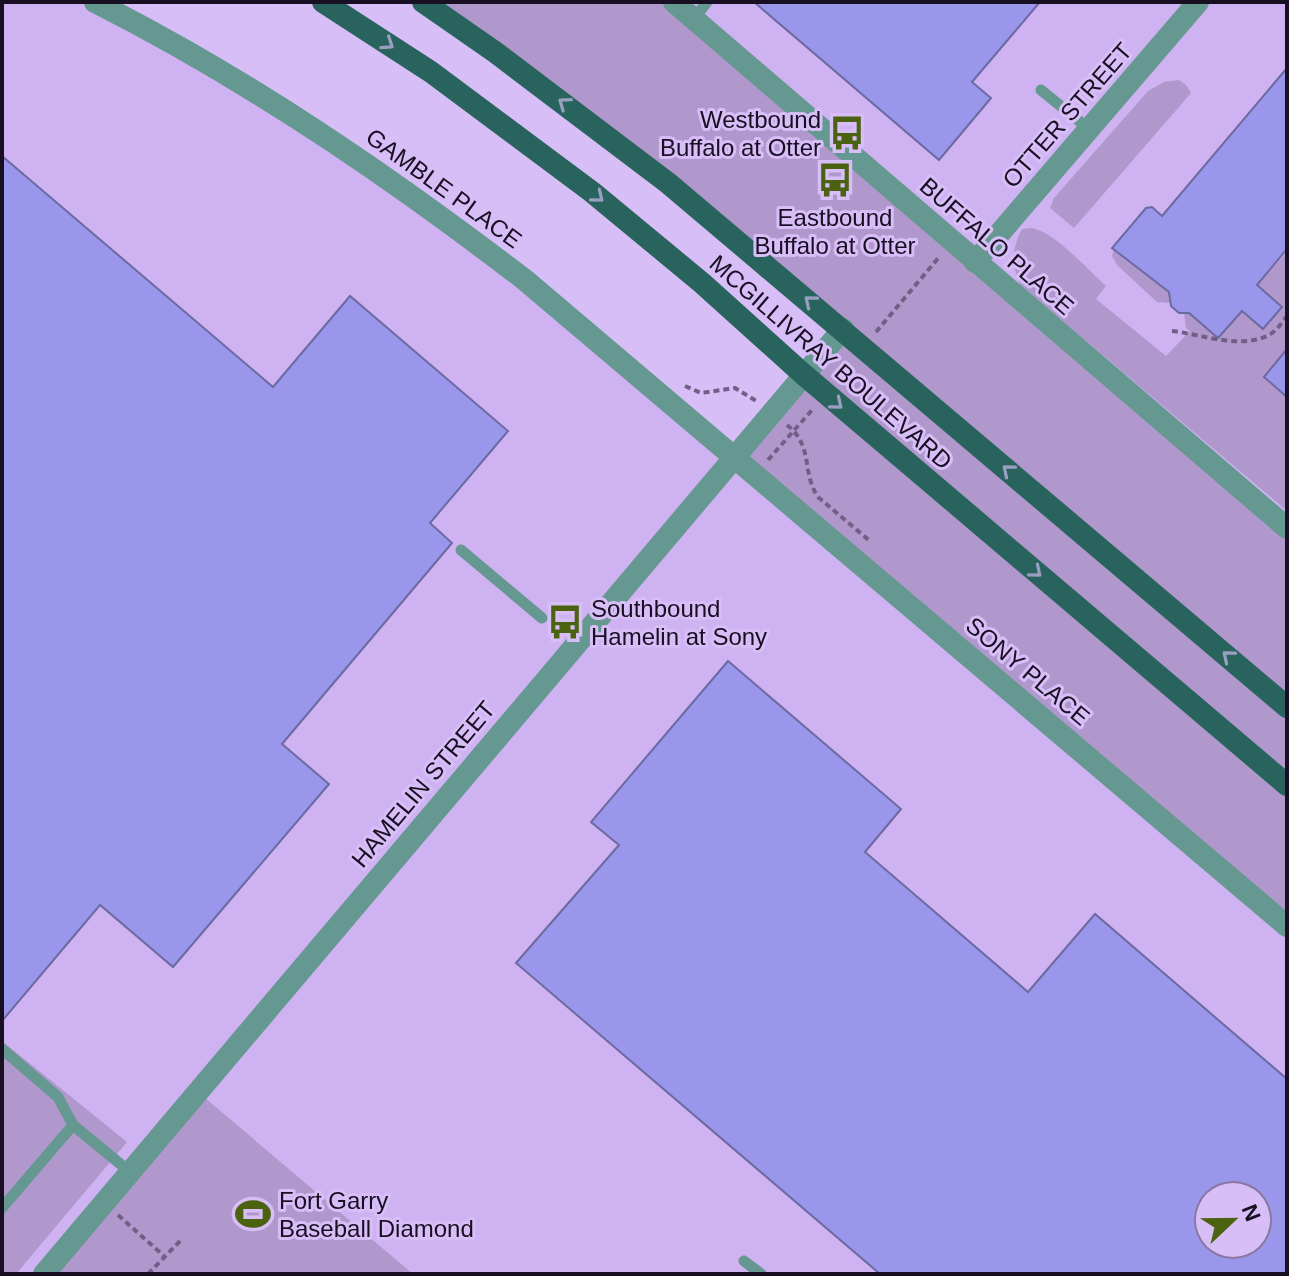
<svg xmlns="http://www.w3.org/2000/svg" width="1289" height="1276" viewBox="0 0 1289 1276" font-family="Arial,sans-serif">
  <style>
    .built { fill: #cfb2f2; fill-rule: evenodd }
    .green { fill: #b098cd }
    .building { fill: #9a96ec; stroke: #6c6aa0; stroke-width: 2; fill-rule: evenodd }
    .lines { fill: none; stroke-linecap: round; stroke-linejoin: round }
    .path { stroke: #716085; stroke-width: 4; stroke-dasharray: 6 4; stroke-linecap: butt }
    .service { stroke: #659890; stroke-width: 11 }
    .minor { stroke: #659890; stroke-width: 22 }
    .primary { stroke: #28645d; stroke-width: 22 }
    .oneway { stroke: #9a9ec1 }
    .labels { text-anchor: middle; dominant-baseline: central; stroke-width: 6; stroke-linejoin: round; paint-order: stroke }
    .street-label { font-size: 24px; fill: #190f23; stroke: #d7bef7 }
    .poi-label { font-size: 24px; fill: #190f23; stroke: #d7bef7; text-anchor: start }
  </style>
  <rect width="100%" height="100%" fill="#d7bef7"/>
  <!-- built -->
  <path class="built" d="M 2,2 L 95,2 L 437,212 L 1287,926 L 1287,1274 L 413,1274 L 198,1092 L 44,1274 L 2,1274 ZM 1209,1196 L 1257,1196 L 1257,1244 L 1209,1244 Z
    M 674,2 L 1287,2 L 1287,528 Z"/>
  <!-- green -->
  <path class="green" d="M 423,2 L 674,2 L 1287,528 L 1287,926 L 735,456 L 843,329 Z
    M 1179,80 L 1187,86 L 1191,93 L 1074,228 L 1050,208 L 1054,198 L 1148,91 L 1164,82 Z
    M 1032,228 C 1056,233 1087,269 1106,286 L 1096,299 L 1166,356 L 1190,331 L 1186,328 L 1184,313 L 1188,308 L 1195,318 L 1215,335 L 1221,335 L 1233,322 L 1232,317 L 1239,309 L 1263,328 L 1250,293 L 1287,252 L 1287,349 L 1264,377 L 1287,397 L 1287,511 L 1020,285 C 1012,264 1011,250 1022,229 Z
    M 1115,244 L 1115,250 L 1175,297 L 1171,303 L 1157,302 L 1117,265 L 1112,256 Z
    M 2,1041 L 127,1142 L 16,1274 L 2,1274 Z
    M 198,1092 L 413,1274 L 44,1274 Z"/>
  <!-- building -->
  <path class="building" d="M 754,2 L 1040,2 L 972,82 L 991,98 L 939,160 Z
    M 1287,68 L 1287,249 L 1257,285 L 1282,307 L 1263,329 L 1242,311 L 1218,338 L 1189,313 L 1179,313 L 1171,306 L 1169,292 L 1112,248 L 1146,208 L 1152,207 L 1162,216 Z
    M 2,156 L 273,387 L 350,296 L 508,431 L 430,523 L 452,543 L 282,744 L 329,784 L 173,967 L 100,905 L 2,1021 Z
    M 1287,349 L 1287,397 L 1264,377 Z
    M 728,661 L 901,809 L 865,852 L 1028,992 L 1095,914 L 1287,1079 L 1287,1274 L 880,1274 L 516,963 L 619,845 L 591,822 ZM 1209,1196 L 1257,1196 L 1257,1244 L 1209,1244 Z"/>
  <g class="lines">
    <!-- path -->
    <path class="path" d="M 1172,331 C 1201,334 1240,350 1269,335 C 1276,331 1282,323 1287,316
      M 876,332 L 940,256
      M 840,380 L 851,365
      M 685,386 L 701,393 L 735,388 L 758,402
      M 787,425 C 814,446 801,472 818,497 L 871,542
      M 768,460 L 812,410
      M 118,1215 L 164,1256
      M 148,1274 L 181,1240"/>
    <!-- service -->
    <path class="service" d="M 694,19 L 707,2
      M 1041,90 L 1089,129
      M 461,550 L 542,618
      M 2,1049 L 58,1097 L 73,1125
      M 2,1208 L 73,1125 L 130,1172
      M 744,1261 L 761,1274"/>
    <!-- minor -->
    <path class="minor" d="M 95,2 C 249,80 388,175 525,280 L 1287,926
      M 674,2 L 1287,528
      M 975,262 L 1198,2
      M 44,1274 L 843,329"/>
    <!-- primary -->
    <path class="primary" d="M 323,2 L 431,72 L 592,192 L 702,283 L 803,374 L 1287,785
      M 423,2 L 495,52 L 668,183 L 1287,707"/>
  </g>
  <!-- one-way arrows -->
  <defs><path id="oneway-chevron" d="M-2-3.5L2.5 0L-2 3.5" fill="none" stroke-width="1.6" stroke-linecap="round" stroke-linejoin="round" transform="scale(2)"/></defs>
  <g class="oneway">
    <use href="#oneway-chevron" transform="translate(388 44) rotate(34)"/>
    <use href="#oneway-chevron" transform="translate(564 103) rotate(-144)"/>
    <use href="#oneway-chevron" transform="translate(598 197) rotate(39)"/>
    <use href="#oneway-chevron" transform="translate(810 301) rotate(-140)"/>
    <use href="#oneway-chevron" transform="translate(837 404) rotate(40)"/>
    <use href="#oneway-chevron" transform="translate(1008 470) rotate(-140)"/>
    <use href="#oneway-chevron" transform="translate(1036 572) rotate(40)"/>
    <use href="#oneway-chevron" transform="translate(1228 656) rotate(-140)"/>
  </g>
  <!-- icons -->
  <defs>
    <g id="bus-bare" transform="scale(2.76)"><path d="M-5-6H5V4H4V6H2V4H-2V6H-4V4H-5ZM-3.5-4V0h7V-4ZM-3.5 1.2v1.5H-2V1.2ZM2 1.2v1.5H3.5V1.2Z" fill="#4b6210" stroke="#d7bef7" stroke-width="2.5" paint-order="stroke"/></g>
    <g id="stadium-bare" transform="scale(2.76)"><path d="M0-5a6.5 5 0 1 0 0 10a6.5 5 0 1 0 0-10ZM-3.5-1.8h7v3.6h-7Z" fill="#4b6210" stroke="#d7bef7" stroke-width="2.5" paint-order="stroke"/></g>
  </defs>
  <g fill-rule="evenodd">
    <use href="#bus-bare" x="847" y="133"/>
    <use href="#bus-bare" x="835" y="180"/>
    <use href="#bus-bare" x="565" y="622"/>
    <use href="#stadium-bare" x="253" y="1214"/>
  </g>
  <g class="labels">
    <!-- street labels -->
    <g class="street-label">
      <text transform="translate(1067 115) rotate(-49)">OTTER STREET</text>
      <text transform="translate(444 188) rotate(36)">GAMBLE PLACE</text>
      <text transform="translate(997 246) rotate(41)">BUFFALO PLACE</text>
      <text transform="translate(831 362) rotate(41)">MCGILLIVRAY BOULEVARD</text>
      <text transform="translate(1028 671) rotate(40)">SONY PLACE</text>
      <text transform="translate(423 784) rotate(-50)">HAMELIN STREET</text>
    </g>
    <!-- poi labels -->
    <g class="poi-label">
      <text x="821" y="119" text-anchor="end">Westbound<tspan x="821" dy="28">Buffalo at Otter</tspan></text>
      <text x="835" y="217" text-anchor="middle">Eastbound<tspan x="835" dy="28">Buffalo at Otter</tspan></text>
      <text x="591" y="608">Southbound<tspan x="591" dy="28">Hamelin at Sony</tspan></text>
      <text x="279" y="1200">Fort Garry<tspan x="279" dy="28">Baseball Diamond</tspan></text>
    </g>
  </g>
  <!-- border -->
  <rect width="1289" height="1276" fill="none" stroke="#190f23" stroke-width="8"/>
  <!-- north arrow -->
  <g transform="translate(1233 1220) rotate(68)"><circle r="38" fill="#d7bef7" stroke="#8b78a2" stroke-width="2"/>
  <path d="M0-6L14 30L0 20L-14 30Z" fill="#4b6210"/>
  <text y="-12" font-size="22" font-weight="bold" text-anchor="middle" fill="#190f23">N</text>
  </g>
</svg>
